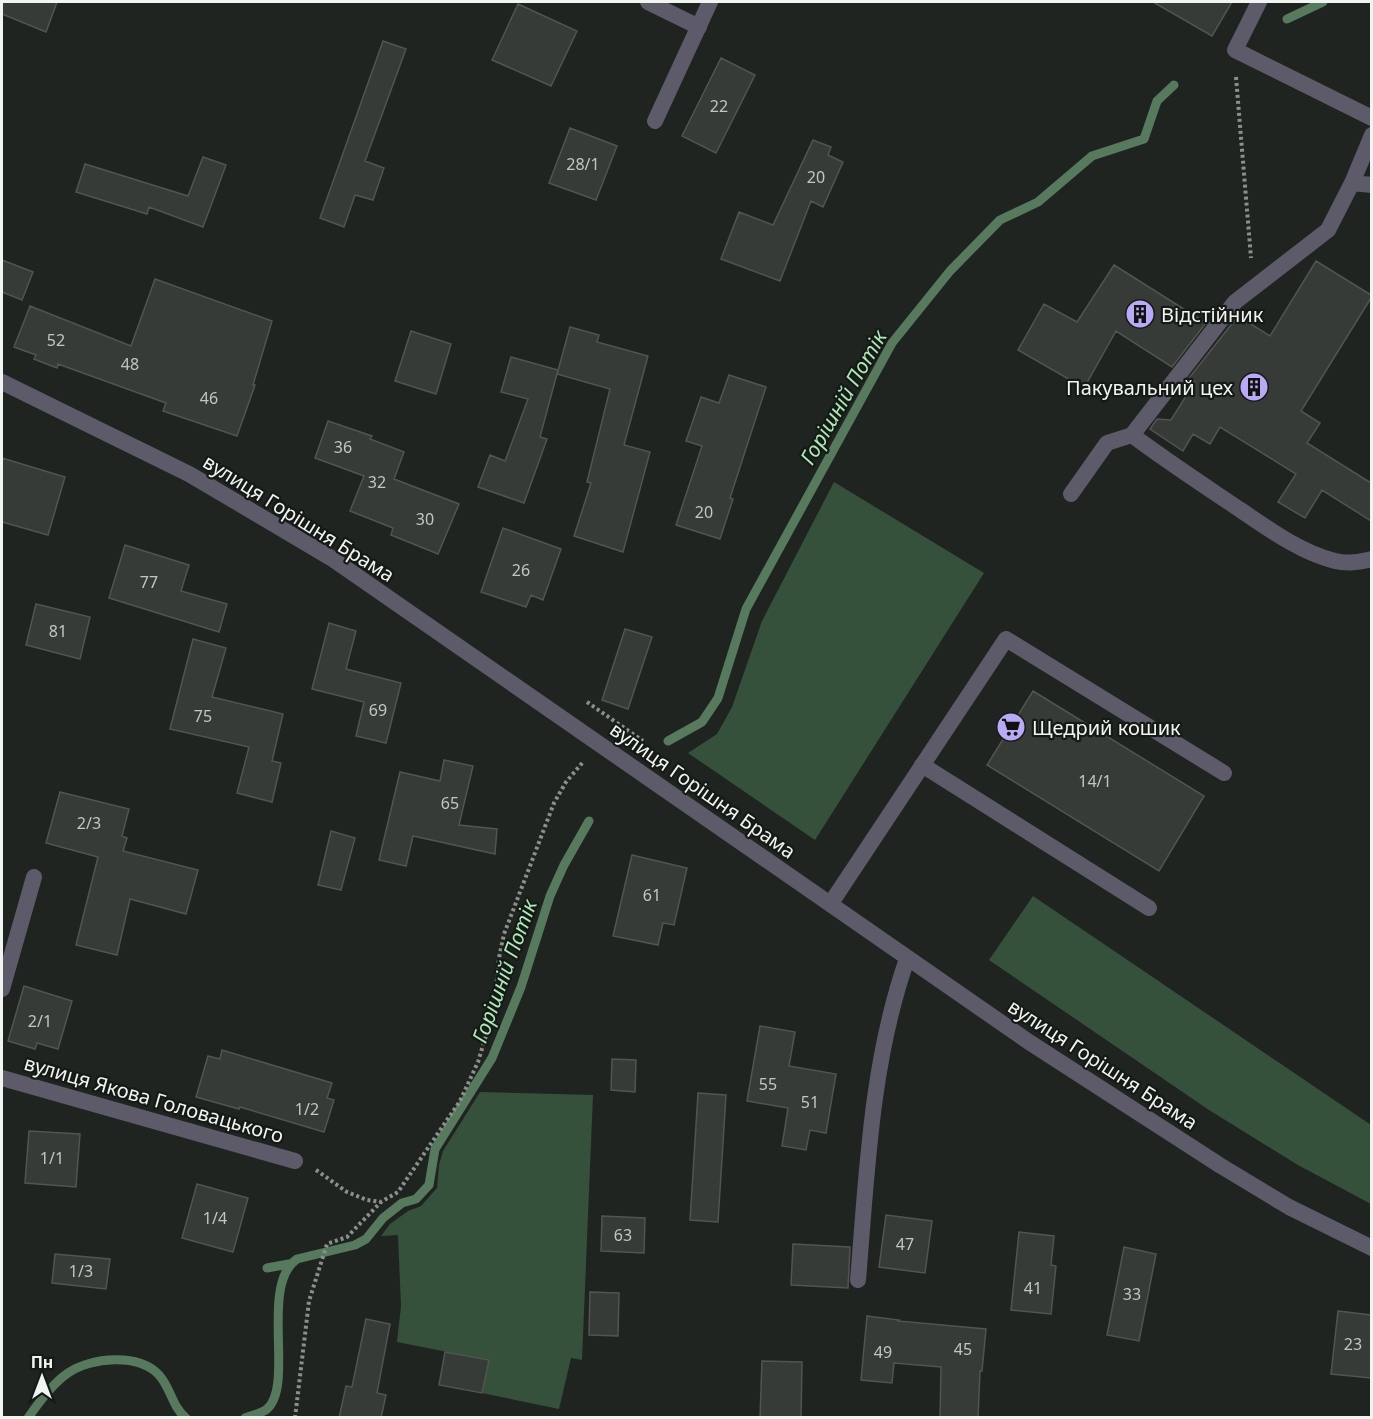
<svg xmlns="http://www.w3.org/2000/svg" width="1373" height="1419" viewBox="0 0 1373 1419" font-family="'Noto Sans',sans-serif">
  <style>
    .green { fill: #36513b }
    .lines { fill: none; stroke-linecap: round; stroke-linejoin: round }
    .stream { stroke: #577a5e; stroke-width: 9 }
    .building { fill: #363b37; stroke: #505551; stroke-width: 1.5 }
    .path { stroke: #8c908d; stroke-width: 4; stroke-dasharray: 3 3; stroke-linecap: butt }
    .service { stroke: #5d5a6a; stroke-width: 16 }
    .minor { stroke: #5d5a6a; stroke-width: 16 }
    .tertiary { stroke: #5d5a6a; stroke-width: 16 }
    .labels { text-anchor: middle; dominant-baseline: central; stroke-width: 4.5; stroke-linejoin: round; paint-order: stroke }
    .number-label { font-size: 16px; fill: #c2c6c3 }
    .poi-label { font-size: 20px; fill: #f1f5f2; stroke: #161a16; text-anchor: start }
    .street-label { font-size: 20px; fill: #f1f5f2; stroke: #161a16 }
    .water-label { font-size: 21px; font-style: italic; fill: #ade9b8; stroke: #161a16 }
  </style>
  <rect width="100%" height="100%" fill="#1f2420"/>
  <!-- green -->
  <path class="green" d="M 834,482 L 984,573 L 815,840 L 688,753 L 717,734 L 732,707 L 762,621 Z
    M 1033,896 L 1371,1125 L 1371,1204 L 1298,1165 L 1209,1110 L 989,960 Z
    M 480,1092 L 593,1095 L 582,1360 L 571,1358 L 559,1409 L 482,1393 L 488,1360 L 397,1342 L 401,1306 L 398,1235 L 381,1236 L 390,1224 L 408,1211 L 421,1206 L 437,1188 L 439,1165 L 443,1151 Z"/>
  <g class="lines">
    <!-- stream -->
    <path class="stream" d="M 1287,19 L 1323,2
      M 668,741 L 702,722 L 718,698 L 746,609 L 892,343 L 950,271 L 1000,220 L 1038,202 L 1092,156 L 1144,139 L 1157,101 L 1174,85
      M 267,1268 L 289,1264
      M 28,1418 C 39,1402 53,1383 68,1373 C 91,1357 139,1353 159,1375 C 171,1388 172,1407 186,1418
      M 245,1418 C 252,1415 261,1414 267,1409 C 295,1385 259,1285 297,1259 L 355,1245 L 366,1239 L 383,1218 L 402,1203 L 416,1199 L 429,1185 L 435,1149 L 492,1058 L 521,987 L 550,896 L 564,865 L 589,821"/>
  </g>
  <!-- building -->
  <path class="building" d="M 2,2 L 57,2 L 46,32 L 2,14 Z
    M 1153,2 L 1232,2 L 1212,36 Z
    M 518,4 L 577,31 L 551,86 L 492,60 Z
    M 383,41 L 406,49 L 365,161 L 384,168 L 373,200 L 355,195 L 344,227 L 320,218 Z
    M 721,58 L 755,75 L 716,153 L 682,136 Z
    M 570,128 L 617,146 L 596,200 L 549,183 Z
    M 813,140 L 831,147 L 828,155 L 843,162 L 823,207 L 811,201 L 780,281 L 721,259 L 739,212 L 773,225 Z
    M 203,157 L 226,165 L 203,227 L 149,207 L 147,214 L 76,192 L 85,164 L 188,196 Z
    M 2,260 L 33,272 L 22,300 L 2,292 Z
    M 1316,261 L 1371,295 L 1371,298 L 1301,411 L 1320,423 L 1307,443 L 1371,483 L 1371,521 L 1322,490 L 1305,518 L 1278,502 L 1296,474 L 1220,427 L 1210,444 L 1193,434 L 1183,451 L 1150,429 L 1157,419 L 1171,420 L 1195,382 L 1189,378 L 1238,316 L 1270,336 Z
    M 1114,265 L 1206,323 L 1172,367 L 1116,331 L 1084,388 L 1018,350 L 1044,304 L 1077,322 Z
    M 155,279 L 272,321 L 253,385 L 255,385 L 237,436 L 163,411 L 166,403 L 58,364 L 57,368 L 34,359 L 36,355 L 14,347 L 30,306 L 131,346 Z
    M 570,327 L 599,335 L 597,342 L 648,356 L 624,445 L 650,452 L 623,552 L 574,536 L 591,483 L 587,482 L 610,389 L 557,374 Z
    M 411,331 L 451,344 L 436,394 L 395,381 Z
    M 511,357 L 558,370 L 540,437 L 547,439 L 524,503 L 478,487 L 490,455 L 505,461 L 528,399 L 501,392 Z
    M 729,375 L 766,387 L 730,498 L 733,499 L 720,539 L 676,525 L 702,446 L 686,441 L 701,397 L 719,403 Z
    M 328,421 L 372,436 L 370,439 L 404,452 L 394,479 L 459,504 L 438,554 L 391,535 L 393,528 L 350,511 L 364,476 L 315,458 Z
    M 2,458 L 65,477 L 48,535 L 2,522 Z
    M 503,528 L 561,549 L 543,600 L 531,595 L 526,607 L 481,592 Z
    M 125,545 L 189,565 L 181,591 L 227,604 L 219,632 L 109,598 Z
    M 36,604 L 90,617 L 80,659 L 26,645 Z
    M 329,623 L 356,631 L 346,669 L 401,683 L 386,743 L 356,736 L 364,702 L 312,689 Z
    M 625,629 L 652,637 L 628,709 L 602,700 Z
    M 193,639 L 226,648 L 212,697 L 283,714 L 272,761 L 281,763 L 272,802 L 237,793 L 249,747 L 170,729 Z
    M 1033,691 L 1204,796 L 1159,871 L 987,765 Z
    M 444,760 L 473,766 L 459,825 L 497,829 L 495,854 L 413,836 L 406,866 L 379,860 L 400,772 L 440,781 Z
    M 60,792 L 129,809 L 122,836 L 127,838 L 123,851 L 198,870 L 186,914 L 130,899 L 117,955 L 76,945 L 98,857 L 46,843 Z
    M 331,831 L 355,838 L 341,890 L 318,885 Z
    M 632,855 L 687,868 L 674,925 L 663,923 L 658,945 L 613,936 Z
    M 24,986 L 72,1001 L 58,1049 L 37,1043 L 35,1049 L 8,1041 Z
    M 760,1026 L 795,1032 L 789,1066 L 836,1074 L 826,1133 L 810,1130 L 806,1150 L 782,1146 L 788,1108 L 747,1101 Z
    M 222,1050 L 332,1083 L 327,1098 L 334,1100 L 324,1132 L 240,1107 L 239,1109 L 196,1097 L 208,1056 L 220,1059 Z
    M 612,1059 L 636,1060 L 635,1092 L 611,1090 Z
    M 698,1093 L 726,1095 L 718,1222 L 690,1220 Z
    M 29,1131 L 80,1134 L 76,1187 L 25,1183 Z
    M 197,1184 L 248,1198 L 233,1252 L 182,1238 Z
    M 886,1215 L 932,1221 L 925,1273 L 879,1267 Z
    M 602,1216 L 645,1218 L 644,1253 L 601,1251 Z
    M 1019,1232 L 1054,1236 L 1051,1265 L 1056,1266 L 1051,1314 L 1011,1310 Z
    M 793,1244 L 850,1247 L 848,1288 L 791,1285 Z
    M 1124,1247 L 1156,1254 L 1139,1341 L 1107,1335 Z
    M 55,1254 L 110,1259 L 106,1289 L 52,1283 Z
    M 590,1292 L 619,1293 L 618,1336 L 589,1335 Z
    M 1338,1311 L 1371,1315 L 1371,1378 L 1331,1374 Z
    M 867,1316 L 899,1320 L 898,1321 L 986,1329 L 982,1371 L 980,1371 L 978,1418 L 940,1418 L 941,1367 L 894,1363 L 892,1383 L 861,1380 Z
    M 366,1319 L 390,1324 L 377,1393 L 386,1395 L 381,1418 L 339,1418 L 346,1386 L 352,1387 Z
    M 445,1352 L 489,1360 L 482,1393 L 439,1385 Z
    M 762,1361 L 802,1362 L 801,1418 L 760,1418 Z"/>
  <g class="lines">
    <!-- path -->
    <path class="path" d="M 1236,77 L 1251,258
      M 587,702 L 643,741
      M 316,1170 L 347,1192 L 367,1200 L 381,1202 L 398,1192 L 460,1101 L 478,1062 L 494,1009 L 499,958 L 504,934 L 554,803 L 566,782 L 583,762
      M 295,1418 L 309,1301 L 327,1244 L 347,1237 L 381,1202"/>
    <!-- service -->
    <path class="service" d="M 648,2 L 699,27
      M 1259,2 L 1235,50 L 1372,118
      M 1352,183 L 1372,185
      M 1132,435 C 1168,462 1205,486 1242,511 C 1270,530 1302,553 1335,561 C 1348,564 1359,562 1372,559
      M 1071,494 L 1107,443 L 1132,435 L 1235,302 L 1328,230 L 1352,183 L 1372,135
      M 922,765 L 1149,908
      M 831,903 L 1006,639 L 1224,773
      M 2,989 L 34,877
      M 858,1280 C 867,1172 871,1062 907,959"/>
    <!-- minor -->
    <path class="minor" d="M 655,121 L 710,2
      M 2,1078 L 295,1161"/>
    <!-- tertiary -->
    <path class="tertiary" d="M 2,382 L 189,474 L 331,558 L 1029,1042 L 1221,1166 L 1289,1207 L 1372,1248"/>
  </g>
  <!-- icons -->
  <defs>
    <g id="building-disc" transform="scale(1.5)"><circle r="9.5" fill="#baaaf6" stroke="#161a16"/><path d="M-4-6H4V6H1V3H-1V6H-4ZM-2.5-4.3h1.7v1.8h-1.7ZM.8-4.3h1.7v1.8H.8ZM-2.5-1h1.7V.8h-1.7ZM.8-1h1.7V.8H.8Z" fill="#111"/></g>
    <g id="supermarket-disc" transform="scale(1.5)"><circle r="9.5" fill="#baaaf6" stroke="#161a16"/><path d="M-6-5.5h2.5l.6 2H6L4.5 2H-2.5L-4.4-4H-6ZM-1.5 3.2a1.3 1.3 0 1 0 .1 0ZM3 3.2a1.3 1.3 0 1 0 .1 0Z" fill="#111"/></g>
  </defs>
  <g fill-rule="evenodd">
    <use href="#building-disc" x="1140" y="314"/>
    <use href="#building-disc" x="1254" y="387"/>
    <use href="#supermarket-disc" x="1011" y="727"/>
  </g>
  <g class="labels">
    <!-- number labels -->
    <g class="number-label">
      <text x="719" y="106">22</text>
      <text x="583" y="164">28/1</text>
      <text x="816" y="177">20</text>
      <text x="56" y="340">52</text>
      <text x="130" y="364">48</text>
      <text x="209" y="398">46</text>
      <text x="343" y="447">36</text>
      <text x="377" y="482">32</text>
      <text x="704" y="512">20</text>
      <text x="425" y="519">30</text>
      <text x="521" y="570">26</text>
      <text x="149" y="582">77</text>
      <text x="58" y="631">81</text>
      <text x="378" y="710">69</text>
      <text x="203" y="716">75</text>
      <text x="1095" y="781">14/1</text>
      <text x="450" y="803">65</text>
      <text x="89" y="823">2/3</text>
      <text x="652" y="895">61</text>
      <text x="40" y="1021">2/1</text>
      <text x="768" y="1084">55</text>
      <text x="810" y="1102">51</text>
      <text x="307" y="1109">1/2</text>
      <text x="52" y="1158">1/1</text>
      <text x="215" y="1218">1/4</text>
      <text x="623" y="1235">63</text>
      <text x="905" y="1244">47</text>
      <text x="81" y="1271">1/3</text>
      <text x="1033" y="1288">41</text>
      <text x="1132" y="1294">33</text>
      <text x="1353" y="1344">23</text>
      <text x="963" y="1349">45</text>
      <text x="883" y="1352">49</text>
    </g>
    <!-- poi labels -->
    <g class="poi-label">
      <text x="1161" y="314">Відстійник</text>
      <text x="1233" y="387" text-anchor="end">Пакувальний цех</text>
      <text x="1032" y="727">Щедрий кошик</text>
    </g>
    <!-- street labels -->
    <g class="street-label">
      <text transform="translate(299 518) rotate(32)">вулиця Горішня Брама</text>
      <text transform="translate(703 790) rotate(35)">вулиця Горішня Брама</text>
      <text transform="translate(1103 1064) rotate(33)">вулиця Горішня Брама</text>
      <text transform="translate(154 1099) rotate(16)">вулиця Якова Головацького</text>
    </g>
    <!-- water labels -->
    <g class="water-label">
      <text transform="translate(843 397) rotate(-60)">Горішній Потік</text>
      <text transform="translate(504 971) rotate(-70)">Горішній Потік</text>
    </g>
  </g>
  <!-- border -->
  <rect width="1373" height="1419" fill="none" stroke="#f1f5f2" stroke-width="6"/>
  <!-- north arrow -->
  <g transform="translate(42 1377)" stroke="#161a16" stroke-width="4.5" paint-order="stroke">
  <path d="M0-4.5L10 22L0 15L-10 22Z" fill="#f1f5f2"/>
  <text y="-9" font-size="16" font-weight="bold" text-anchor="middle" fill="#f1f5f2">Пн</text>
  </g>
</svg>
